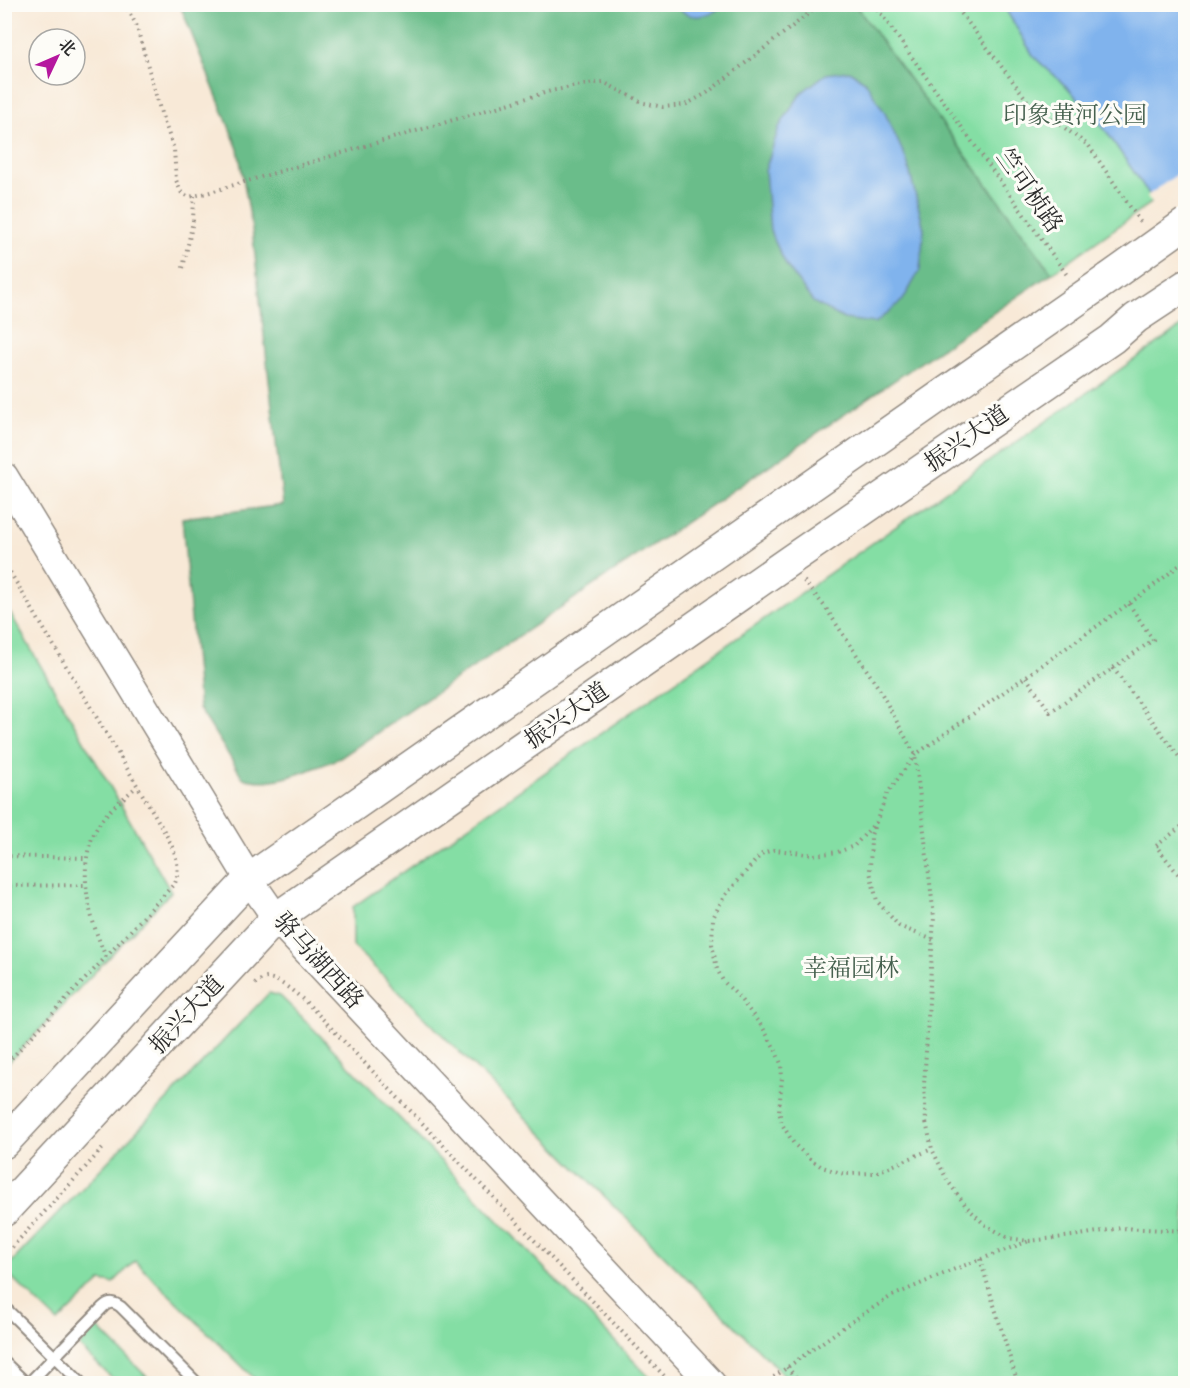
<svg xmlns="http://www.w3.org/2000/svg" width="1190" height="1388" viewBox="0 0 1190 1388" font-family="'Libre Bodoni','Noto Serif SC',serif">
  <style>
    .green { fill: #84dea4; stroke: #588468; stroke-width: 1.5 }
    .forest { fill: #6bbd8a; stroke: #4b745a; stroke-width: 1.5 }
    .water { fill: #80b3ed; stroke: #566f8c; stroke-width: 1.5 }
    .pier { fill: #f8e9d7 }
    .lines { fill: none; stroke-linecap: round; stroke-linejoin: round }
    .service-casing { stroke: #928a81; stroke-width: 14 }
    .tertiary-casing { stroke: #928a81; stroke-width: 30 }
    .secondary-casing { stroke: #928a81; stroke-width: 33 }
    .path { stroke: #928a81; stroke-width: 4; stroke-dasharray: 1.5 4.5; stroke-linecap: butt }
    .service { stroke: #fff; stroke-width: 10 }
    .tertiary { stroke: #fff; stroke-width: 27 }
    .secondary { stroke: #fff; stroke-width: 30 }
    .secondary-bridge-casing { stroke: #928a81; stroke-width: 33; stroke-linecap: butt }
    .secondary-bridge { stroke: #fff; stroke-width: 30 }
    .labels { text-anchor: middle; dominant-baseline: central; stroke-width: 6; stroke-linejoin: round; paint-order: stroke }
    .park-label { font-size: 24px; fill: #46614f; stroke: #fdfcf7 }
    .street-label { font-size: 24px; fill: #2b2b2b; stroke: #fdfcf7 }
  </style>
  <rect width="100%" height="100%" fill="#fdfcf7"/>
  <filter id="ink" filterUnits="userSpaceOnUse"><feTurbulence type="fractalNoise" baseFrequency=".0167" numOctaves="2"/><feDisplacementMap in="SourceGraphic" scale="12" xChannelSelector="R" yChannelSelector="G"/><feConvolveMatrix kernelMatrix="1 2 1 2 8 2 1 2 1" color-interpolation-filters="sRGB"/></filter>
  <filter id="wash" filterUnits="userSpaceOnUse"><feTurbulence type="fractalNoise" baseFrequency=".008" numOctaves="4" result="noise"/><feDisplacementMap in="SourceGraphic" scale="24" xChannelSelector="R" yChannelSelector="G"/><feGaussianBlur stdDeviation="1.35" result="paint"/><feColorMatrix in="noise" values="0 0 0 0 0 0 0 0 0 0 0 0 0 0 0 0 0 1.4 0 .05"/><feComposite in="paint" operator="in"/></filter>
  <g filter="url(#wash)">
    <rect width="100%" height="100%" fill="#f8e9d7"/>
    <!-- green -->
    <path class="green" d="M 855,5 L 1185,5 L 1185,179 L 1052,273 Z
      M 1185,324 L 1185,1383 L 792,1383 L 353,946 L 353,907 Z
      M 5,604 L 171,892 L 5,1066 L 4,1066 Z
      M 269,993 L 280,996 L 304,1019 L 655,1383 L 259,1383 L 135,1261 L 113,1283 L 101,1281 L 58,1322 L 5,1271 L 5,1269 Z
      M 97,1327 L 153,1383 L 117,1383 L 79,1346 Z"/>
    <!-- forest -->
    <path class="forest" d="M 180,5 L 855,5 L 1052,273 L 340,758 C 312,769 272,788 243,778 L 199,708 L 182,518 L 283,505 L 252,228 L 238,149 Z"/>
    <!-- water -->
    <path class="water" d="M 675,5 L 726,5 C 707,17 691,23 675,5 Z
      M 1003,5 L 1185,5 L 1185,247 L 1106,131 L 1068,88 L 1034,57 Z
      M 849,71 L 865,81 L 885,113 L 907,161 L 924,229 L 920,270 L 903,300 L 875,323 L 844,319 L 813,302 L 786,265 L 770,231 L 765,171 L 779,127 L 801,93 L 826,74 Z"/>
    <!-- pier -->
    <path class="pier" d="M 1186,168 L 1186,250 L 1183,249 L 1147,196 Z"/>
  </g>
  <g filter="url(#ink)">
    <g class="lines">
      <!-- service casing -->
      <g class="service-casing">
        <path id="service" d="M 4,1307 L 82,1384
          M 4,1362 L 27,1384
          M 28,1384 L 103,1307 C 110,1301 114,1302 121,1307 L 198,1384"/>
      </g>
      <!-- tertiary casing -->
      <g class="tertiary-casing">
        <path id="tertiary" d="M 4,476 L 249,879 L 276,918 L 712,1384"/>
      </g>
      <!-- secondary casing -->
      <g class="secondary-casing">
        <path id="secondary" d="M 4,1143 L 249,879 L 1109,278
          M 4,1211 L 276,918 L 789,561 L 1112,339 L 1136,318 L 1186,285"/>
      </g>
      <!-- path -->
      <path class="path" d="M 124,4 L 136,24 L 161,113 L 174,149 L 176,180 L 181,192 L 189,197 L 207,193 L 551,91 L 581,85 L 603,82 L 644,103 L 663,107 L 685,105 L 707,93 L 821,4
        M 874,4 L 1067,275
        M 954,4 L 1027,100 L 1089,146 L 1141,223
        M 183,268 L 193,221 L 194,196
        M 4,562 L 156,817 C 167,837 184,860 175,883 L 4,1066
        M 804,581 L 825,607 L 878,687 L 915,755 L 934,917 L 924,1085 L 926,1122 L 932,1149 L 947,1180 L 966,1206 L 984,1224 L 1008,1238 L 1029,1241 L 1073,1236 L 1121,1228 L 1186,1231
        M 1113,668 L 1186,766
        M 1026,677 L 1050,712 L 1153,640 L 1129,604
        M 876,822 L 854,846 L 838,852 L 814,855 L 795,852 L 774,850 L 763,853 L 756,860 L 723,898 L 713,918 L 712,944 L 717,969 L 723,981 L 738,996 L 763,1028 L 775,1049 L 781,1064 L 782,1078 L 779,1111 L 782,1124 L 794,1144 L 810,1159 L 822,1167 L 844,1174 L 875,1173 L 932,1149
        M 1186,823 L 1156,846 L 1186,884
        M 4,856 L 86,858
        M 4,886 L 86,885
        M 5,887 L 7,865 L 5,856
        M 933,940 L 899,926 L 877,901 L 870,872 L 871,835 L 887,794 L 915,755 L 1148,590 L 1186,560
        M 106,957 C 87,914 72,854 106,815 C 115,804 127,796 137,786
        M 255,984 C 258,981 263,978 268,978 C 281,979 304,1000 313,1009 L 672,1384
        M 4,1256 L 105,1146
        M 980,1259 L 1018,1384
        M 787,1367 L 802,1384
        M 764,1384 L 848,1324 L 890,1297 L 955,1269 L 1029,1241"/>
      <!-- service -->
      <use href="#service" class="service"/>
      <!-- tertiary -->
      <use href="#tertiary" class="tertiary"/>
      <!-- secondary -->
      <use href="#secondary" class="secondary"/>
      <!-- secondary-bridge casing -->
      <g class="secondary-bridge-casing">
        <path id="secondary-bridge" d="M 1109,278 L 1186,223"/>
      </g>
      <!-- secondary-bridge -->
      <use href="#secondary-bridge" class="secondary-bridge"/>
    </g>
  </g>
  <g class="labels">
    <!-- park labels -->
    <g class="park-label">
      <text x="1075" y="116">印象黄河公园</text>
      <text x="851" y="969">幸福园林</text>
    </g>
    <!-- street labels -->
    <g class="street-label">
      <text transform="translate(1029 191) rotate(55)">竺可桢路</text>
      <text transform="translate(967 439) rotate(-35)">振兴大道</text>
      <text transform="translate(567 716) rotate(-35)">振兴大道</text>
      <text transform="translate(318 961) rotate(48)">骆马湖西路</text>
      <text transform="translate(187 1015) rotate(-47)">振兴大道</text>
    </g>
  </g>
  <!-- margin -->
  <rect width="1190" height="1388" fill="none" stroke="#fdfcf7" stroke-width="24"/>
  <!-- north arrow -->
  <g transform="translate(57 57) rotate(46)"><circle r="28" fill="#fdfcf7" stroke="#a9a8a5" stroke-width="1.5"/>
  <path d="M0-4.5L10 22L0 15L-10 22Z" fill="#b5179e"/>
  <text y="-9" font-size="16" font-weight="bold" text-anchor="middle" fill="#2b2b2b">北</text>
  </g>
</svg>
